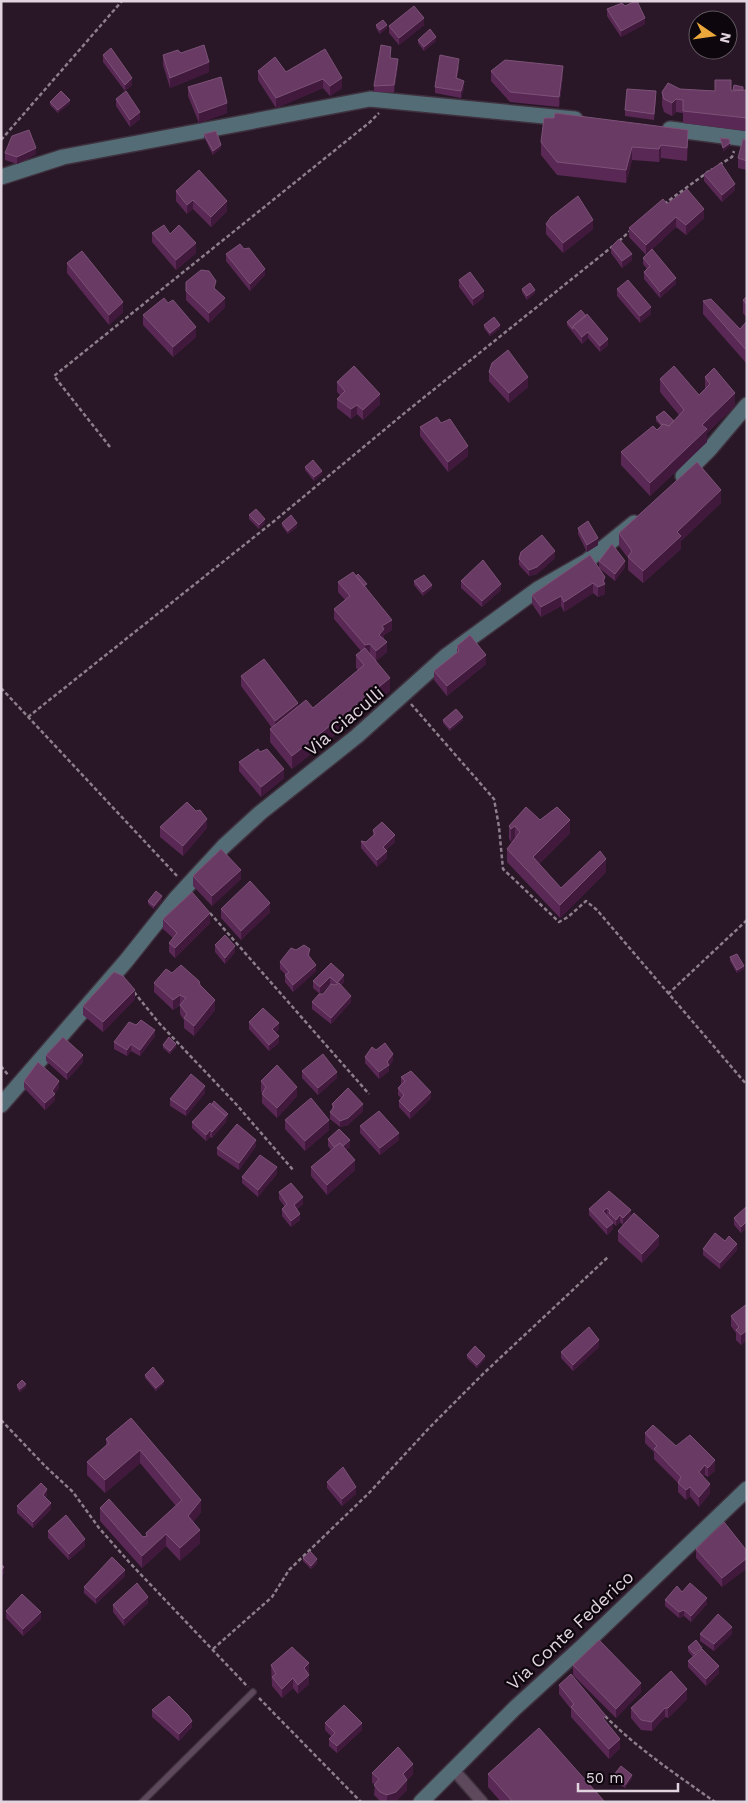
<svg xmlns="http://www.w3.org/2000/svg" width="748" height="1803" viewBox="0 0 748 1803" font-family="'Work Sans',sans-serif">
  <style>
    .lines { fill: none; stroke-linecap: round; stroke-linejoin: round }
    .lane-casing { stroke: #3f313e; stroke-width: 8 }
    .street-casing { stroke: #3f313e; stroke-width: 14 }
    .secondary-casing { stroke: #3f313e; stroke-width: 18 }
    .path { stroke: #8d7e8b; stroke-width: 2.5; stroke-dasharray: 4 2.5; stroke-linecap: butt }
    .lane { stroke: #5e495c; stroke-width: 5.5 }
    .street { stroke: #5e495c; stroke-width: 11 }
    .secondary { stroke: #546c76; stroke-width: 15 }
    .wall { fill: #5a2855 }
    .shaded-wall { fill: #40193d }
    .building { fill: #693a64; stroke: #7c5277 }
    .labels { text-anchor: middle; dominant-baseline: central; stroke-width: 4.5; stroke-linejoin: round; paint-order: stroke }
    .street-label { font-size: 18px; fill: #e1d4df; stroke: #0d060c }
  </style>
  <rect width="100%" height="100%" fill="#291727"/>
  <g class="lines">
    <!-- lane casing -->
    <g class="lane-casing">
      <path id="lane" d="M 142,1802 L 253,1692"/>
    </g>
    <!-- street casing -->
    <g class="street-casing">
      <path id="street" d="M 453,1769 L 482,1802"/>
    </g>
    <!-- secondary casing -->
    <g class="secondary-casing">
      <path id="secondary" d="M 670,129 L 747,139
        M 1,177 L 63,157 L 370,99 L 575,119
        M 683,476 L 709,450 L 747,405
        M 1,1105 L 126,961 L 177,897 L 224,846 L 260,813 L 357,736 L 446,656 L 538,589 L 587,561 L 634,523
        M 421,1802 L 515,1708 L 584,1645 L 747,1489"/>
    </g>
    <!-- path -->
    <path class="path" d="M 1,140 L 122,1
      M 719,165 L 732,157 L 734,151
      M 664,204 L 712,169
      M 619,241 L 630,231
      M 110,447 L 54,376 L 370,122 L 379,113
      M 1,688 L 178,877
      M 411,704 L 494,799 L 499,827 L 503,869 L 559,922 L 568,917 L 586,901 L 597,910 L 747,1085
      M 28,717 L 273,522 L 407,411 L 613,246
      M 210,913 L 369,1094
      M 134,992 L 159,1023 L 236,1104 L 294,1171
      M 668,994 L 747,920
      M 1,1066 L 8,1075
      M 1,1420 L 46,1467 L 73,1492 L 99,1528 L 129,1562 L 248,1687
      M 213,1649 L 272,1597 L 289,1570 L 369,1493 L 430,1427 L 484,1373 L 608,1257
      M 259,1698 L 361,1802
      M 605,1716 C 638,1749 677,1775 715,1802"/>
    <!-- lane -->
    <use href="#lane" class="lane"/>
    <!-- street -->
    <use href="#street" class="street"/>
    <!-- secondary -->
    <use href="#secondary" class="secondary"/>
  </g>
  <!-- wall -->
  <path class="wall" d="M 625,6 L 645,24 L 621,37 L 607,16 L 607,9 Z
    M 376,25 L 387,28 L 380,34 L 376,28 Z
    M 424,25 L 399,45 L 389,33 L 389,26 Z
    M 418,40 L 436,41 L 424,51 L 418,43 Z
    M 325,49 L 342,88 L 330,96 L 323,88 L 276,108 L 258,80 L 258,71 L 286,72 Z
    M 103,55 L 132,85 L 125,91 L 103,62 Z
    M 163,55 L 209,72 L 170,88 L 163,65 Z
    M 398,65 L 394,92 L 374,92 L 374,86 Z
    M 459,66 L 457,78 L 464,88 L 461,98 L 435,93 L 435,87 Z
    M 491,71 L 563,76 L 559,107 L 510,102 L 491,81 Z
    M 188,87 L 227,113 L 199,123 L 188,96 Z
    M 680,89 L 715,91 L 747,90 L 747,131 L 683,123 L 683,113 L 676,112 L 672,116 L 664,112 L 662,105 L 662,92 Z
    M 656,98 L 654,120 L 625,116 L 625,110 Z
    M 116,99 L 140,119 L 130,127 L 116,106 Z
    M 50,102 L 70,103 L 58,113 L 50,105 Z
    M 204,134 L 221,148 L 213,155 L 204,137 Z
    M 747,140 L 747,170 L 738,168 L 738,158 Z
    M 541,142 L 688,143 L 687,161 L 661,158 L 659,162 L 632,160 L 626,183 L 557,175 L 541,155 Z
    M 5,153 L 36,154 L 17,164 L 5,160 Z
    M 704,174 L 735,190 L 722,202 L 704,181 Z
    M 176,191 L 227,211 L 211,227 L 193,209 L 187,214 L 176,201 Z
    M 667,204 L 704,218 L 686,235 L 676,227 L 646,255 L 629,237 L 629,228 Z
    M 546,224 L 593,229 L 563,253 L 546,234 Z
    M 152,233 L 170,234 L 196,253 L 176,270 L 152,242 Z
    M 611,247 L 632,260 L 622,268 L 611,253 Z
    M 746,251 L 747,251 L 747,265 L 746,264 Z
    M 226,254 L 265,275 L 250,291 L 226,261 Z
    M 643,258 L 676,284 L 660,298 L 644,279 L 644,272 L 647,269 L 643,264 Z
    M 67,263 L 123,312 L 109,325 L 67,273 Z
    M 459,280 L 484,297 L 473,306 L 459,287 Z
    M 186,282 L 216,290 L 225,307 L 209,323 L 186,300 Z
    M 522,289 L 535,293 L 527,300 L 522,292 Z
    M 617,289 L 651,314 L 640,323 L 617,296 Z
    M 747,296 L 747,318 L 743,313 L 743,300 Z
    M 703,301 L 740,329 L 747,321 L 747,364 L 703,314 Z
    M 581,310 L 608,345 L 600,352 L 588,338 L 582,344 L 567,325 L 567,322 Z
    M 143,315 L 196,337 L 173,357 L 143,325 Z
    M 484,325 L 500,328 L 490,336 L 484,328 Z
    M 489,372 L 528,387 L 509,403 L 489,381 Z
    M 705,377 L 735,406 L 707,433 L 707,442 L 650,496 L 621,465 L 621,452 L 657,430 L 661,426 L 656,421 L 656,417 L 674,421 L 679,415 L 660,392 L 660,379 L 699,395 L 705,389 Z
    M 337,382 L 380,404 L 363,420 L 357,414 L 351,419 L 337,408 L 337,399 L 340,395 L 337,392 Z
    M 420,427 L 468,456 L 448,472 L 420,436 Z
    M 305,467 L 322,474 L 314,481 L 305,470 Z
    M 721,503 L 681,541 L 681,549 L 643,583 L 628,570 L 628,558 L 619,546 L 619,533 Z
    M 249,515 L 265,523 L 259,529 L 249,519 Z
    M 282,523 L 297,527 L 288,534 L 282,526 Z
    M 578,528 L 598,545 L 587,552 L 578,534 Z
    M 590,555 L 605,587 L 605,594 L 598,597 L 593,593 L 564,612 L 561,606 L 541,617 L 532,604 L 532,595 Z
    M 555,558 L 537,574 L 529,576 L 519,565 L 519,559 Z
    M 599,561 L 625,567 L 615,581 L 599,568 Z
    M 414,581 L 432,588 L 423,596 L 414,585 Z
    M 461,581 L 501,590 L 482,607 L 461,588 Z
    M 338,582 L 367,587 L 366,588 L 392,630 L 384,635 L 384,639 L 387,652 L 376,661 L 390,691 L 292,769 L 270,742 L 270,729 L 272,728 L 241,686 L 241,676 L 298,707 L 313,708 L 358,670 L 356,668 L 356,655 L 361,651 L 334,619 L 334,609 L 345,600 L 338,592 Z
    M 457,646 L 486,664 L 447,696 L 434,680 L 434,671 L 457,653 Z
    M 443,720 L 463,720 L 450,731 L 443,723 Z
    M 239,762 L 284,778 L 261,797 L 239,771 Z
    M 196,811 L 207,828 L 183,856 L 160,837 L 160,827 Z
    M 540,820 L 570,833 L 539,864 L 561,888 L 606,872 L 560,918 L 507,862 L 507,849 L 514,839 L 511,842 L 509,838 L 509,826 Z
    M 373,830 L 395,842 L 386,850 L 387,858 L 377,867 L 361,848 L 361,841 L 366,842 L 373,835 Z
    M 193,876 L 241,879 L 212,906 L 193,886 Z
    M 162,900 L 154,909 L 148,904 L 148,901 Z
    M 221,909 L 270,912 L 241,940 L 221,918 Z
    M 163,919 L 210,923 L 175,958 L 169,952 L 169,943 L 173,938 L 163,929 Z
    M 215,945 L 235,952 L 225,964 L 215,952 Z
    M 296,950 L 310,956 L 310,958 L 316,971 L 293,992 L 285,982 L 285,975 L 286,975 L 280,969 L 280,962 Z
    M 730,957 L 744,969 L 737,973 L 730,961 Z
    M 331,963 L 344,982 L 341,985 L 351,1002 L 331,1024 L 312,1009 L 312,1002 L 323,994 L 331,985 L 330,984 L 320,994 L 313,988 L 313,981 Z
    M 172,973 L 200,985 L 215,1010 L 194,1036 L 184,1028 L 184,1020 L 180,1014 L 180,1005 L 173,1010 L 154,992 L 154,983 Z
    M 135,999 L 103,1032 L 83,1015 L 83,1006 Z
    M 249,1022 L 279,1029 L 275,1033 L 279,1043 L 269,1051 L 249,1029 Z
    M 155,1036 L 140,1056 L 131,1051 L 127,1056 L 114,1049 L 114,1042 Z
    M 163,1045 L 176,1047 L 170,1054 L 163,1048 Z
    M 46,1055 L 83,1062 L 67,1080 L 46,1061 Z
    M 365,1057 L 393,1061 L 389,1066 L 389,1071 L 379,1079 L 365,1063 Z
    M 302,1071 L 337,1078 L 318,1095 L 302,1078 Z
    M 401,1077 L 431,1098 L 410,1119 L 399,1107 L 399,1101 L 401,1098 L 398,1095 L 398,1088 L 401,1084 Z
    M 24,1081 L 59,1088 L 55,1093 L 55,1100 L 45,1110 L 24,1088 Z
    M 261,1081 L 297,1096 L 277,1118 L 262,1103 L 262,1093 L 261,1091 Z
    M 205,1093 L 186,1116 L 170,1106 L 170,1099 Z
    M 332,1104 L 363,1111 L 348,1125 L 340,1127 L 330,1119 L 330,1112 L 332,1110 Z
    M 228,1117 L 226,1119 L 226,1122 L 212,1138 L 210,1137 L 206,1141 L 192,1128 L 192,1122 Z
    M 285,1120 L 329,1130 L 305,1151 L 285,1129 Z
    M 360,1126 L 399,1140 L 380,1155 L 360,1133 Z
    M 328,1139 L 350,1147 L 346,1150 L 355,1170 L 327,1195 L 311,1176 L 311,1167 L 331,1150 L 328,1146 Z
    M 256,1146 L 239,1170 L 217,1155 L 217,1148 Z
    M 277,1174 L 258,1197 L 242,1183 L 242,1177 Z
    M 609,1191 L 631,1210 L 623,1225 L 620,1222 L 616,1226 L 613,1223 L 613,1229 L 607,1235 L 589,1215 L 589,1209 Z
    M 279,1192 L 303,1204 L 297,1209 L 300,1220 L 291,1227 L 282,1216 L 282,1209 L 285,1207 L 279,1199 Z
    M 747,1206 L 747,1227 L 741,1233 L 734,1225 L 734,1218 Z
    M 618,1231 L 659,1245 L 642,1263 L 618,1241 Z
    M 703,1249 L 737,1250 L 720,1269 L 703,1255 Z
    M 747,1304 L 747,1340 L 741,1345 L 736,1340 L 736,1333 L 731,1326 L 731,1316 Z
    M 599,1347 L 573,1371 L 561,1358 L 561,1352 Z
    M 467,1355 L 485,1359 L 477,1368 L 467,1358 Z
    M 145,1375 L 164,1384 L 156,1391 L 145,1378 Z
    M 17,1385 L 26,1387 L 20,1392 L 17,1388 Z
    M 131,1418 L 201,1512 L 193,1522 L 200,1543 L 180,1561 L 166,1546 L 142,1568 L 100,1521 L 100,1508 L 143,1537 L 146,1536 L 146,1533 L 176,1506 L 140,1463 L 105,1493 L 87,1475 L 87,1462 L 106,1446 L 106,1439 Z
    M 645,1433 L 676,1446 L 715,1470 L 708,1477 L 705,1475 L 703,1476 L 710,1493 L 699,1507 L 690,1496 L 686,1500 L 678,1492 L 678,1483 L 654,1459 L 654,1452 L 645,1443 Z
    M 327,1482 L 356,1494 L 342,1506 L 327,1488 Z
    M 47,1496 L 46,1497 L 51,1509 L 33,1528 L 17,1513 L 17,1506 Z
    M 48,1531 L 85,1546 L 69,1560 L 48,1538 Z
    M 696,1549 L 747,1551 L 747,1568 L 722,1587 L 696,1558 Z
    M 303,1558 L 317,1563 L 311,1569 L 303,1561 Z
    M 125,1576 L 96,1604 L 84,1593 L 84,1587 Z
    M 682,1592 L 707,1604 L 691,1622 L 684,1616 L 679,1618 L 665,1606 L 665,1600 Z
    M 148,1603 L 124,1626 L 113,1612 L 113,1605 Z
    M 6,1611 L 41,1619 L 23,1636 L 6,1618 Z
    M 700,1634 L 732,1634 L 714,1651 L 700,1641 Z
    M 688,1647 L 719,1673 L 706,1686 L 688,1667 L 688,1661 L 693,1657 L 688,1651 Z
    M 271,1665 L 309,1672 L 308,1674 L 309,1684 L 298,1694 L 293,1688 L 282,1698 L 272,1686 Z
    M 573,1665 L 641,1692 L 616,1718 L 573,1675 Z
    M 559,1685 L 606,1722 L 620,1748 L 609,1759 L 571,1717 L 571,1709 L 559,1694 Z
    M 687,1699 L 668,1718 L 665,1717 L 652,1731 L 641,1730 L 631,1718 L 631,1708 Z
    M 152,1710 L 192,1727 L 179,1741 L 152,1717 Z
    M 325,1723 L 362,1730 L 337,1753 L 329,1746 L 329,1739 L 332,1737 L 325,1730 Z
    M 372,1773 L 413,1774 L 407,1780 L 407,1790 L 396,1801 L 381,1802 L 374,1795 L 375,1784 L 372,1783 Z
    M 488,1774 L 605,1802 L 501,1802 L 488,1787 Z
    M 613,1776 L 632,1778 L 625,1788 L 613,1780 Z"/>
  <!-- shaded-wall -->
  <path class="shaded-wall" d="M 424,18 L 424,25 L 399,45 L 399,38 Z
    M 645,18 L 645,24 L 621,37 L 621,31 Z
    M 387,25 L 387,28 L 380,34 L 380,30 Z
    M 436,37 L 436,41 L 424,51 L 424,47 Z
    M 398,59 L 398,65 L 394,92 L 394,85 Z
    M 209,62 L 209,72 L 170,88 L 170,78 Z
    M 563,66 L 563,76 L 559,107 L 559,97 Z
    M 132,78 L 132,85 L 125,91 L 125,85 Z
    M 342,78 L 342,88 L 330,96 L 330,86 Z
    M 323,79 L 323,88 L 276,108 L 276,98 Z
    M 464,81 L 464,88 L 461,98 L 461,91 Z
    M 676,99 L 676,112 L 672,116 L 672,103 Z
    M 70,100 L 70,103 L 58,113 L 58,110 Z
    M 227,103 L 227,113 L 199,123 L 199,113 Z
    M 140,112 L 140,119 L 130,127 L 130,120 Z
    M 688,130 L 688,143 L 687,161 L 687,148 Z
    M 730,143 L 730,146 L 723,152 L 723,148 Z
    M 221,145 L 221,148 L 213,155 L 213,151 Z
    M 661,145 L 661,158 L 659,162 L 659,149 Z
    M 632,147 L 632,160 L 626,183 L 626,170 Z
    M 36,148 L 36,154 L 17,164 L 17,157 Z
    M 735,184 L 735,190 L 722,202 L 722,195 Z
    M 193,200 L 193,209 L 187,214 L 187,205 Z
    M 227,201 L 227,211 L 211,227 L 211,217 Z
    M 704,209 L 704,218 L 686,235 L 686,225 Z
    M 676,217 L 676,227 L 646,255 L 646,245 Z
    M 593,220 L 593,229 L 563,253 L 563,243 Z
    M 196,243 L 196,253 L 176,270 L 176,260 Z
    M 632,254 L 632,260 L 622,268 L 622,261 Z
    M 265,269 L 265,275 L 250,291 L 250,284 Z
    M 676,278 L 676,284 L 660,298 L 660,292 Z
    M 535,290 L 535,293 L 527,300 L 527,296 Z
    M 484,291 L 484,297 L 473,306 L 473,299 Z
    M 225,298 L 225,307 L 209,323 L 209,313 Z
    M 123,302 L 123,312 L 109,325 L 109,315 Z
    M 651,307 L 651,314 L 640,323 L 640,316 Z
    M 500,325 L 500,328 L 490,336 L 490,333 Z
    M 196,327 L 196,337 L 173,357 L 173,347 Z
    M 588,332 L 588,338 L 582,344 L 582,337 Z
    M 608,339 L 608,345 L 600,352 L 600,346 Z
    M 528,377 L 528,387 L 509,403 L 509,393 Z
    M 735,393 L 735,406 L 707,433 L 707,442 L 650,496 L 650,483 L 702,425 Z
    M 380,394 L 380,404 L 363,420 L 363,410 Z
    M 357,405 L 357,414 L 351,419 L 351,409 Z
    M 468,446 L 468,456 L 448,472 L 448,462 Z
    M 322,471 L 322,474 L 314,481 L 314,477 Z
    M 721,490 L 721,503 L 681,541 L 681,549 L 643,583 L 643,571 L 677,532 Z
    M 265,519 L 265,523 L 259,529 L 259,525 Z
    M 297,523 L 297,527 L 288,534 L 288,531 Z
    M 598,538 L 598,545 L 587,552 L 587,545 Z
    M 555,551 L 555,558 L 537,574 L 529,576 L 529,570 Z
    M 625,561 L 625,567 L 615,581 L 615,574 Z
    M 605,577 L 605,594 L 598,597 L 598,587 Z
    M 593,583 L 593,593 L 564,612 L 564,602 Z
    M 501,584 L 501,590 L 482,607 L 482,601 Z
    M 432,585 L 432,588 L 423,596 L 423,592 Z
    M 561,596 L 561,606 L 541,617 L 541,607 Z
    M 392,620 L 392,630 L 384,635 L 384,639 L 379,635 L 382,626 Z
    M 387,642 L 387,652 L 376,661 L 376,651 Z
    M 370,644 L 370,654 L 365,655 L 365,645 Z
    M 486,655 L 486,664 L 447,696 L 447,686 Z
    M 390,678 L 390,691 L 292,769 L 292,756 Z
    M 298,703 L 298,712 L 275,731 L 275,721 Z
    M 463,717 L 463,720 L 450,731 L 450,728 Z
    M 284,769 L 284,778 L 261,797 L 261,787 Z
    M 207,819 L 207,828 L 183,856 L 183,846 Z
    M 570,820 L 570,833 L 533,870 L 533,857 Z
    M 515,826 L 515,839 L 511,842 L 511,829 Z
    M 395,835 L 395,842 L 383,853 L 383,847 Z
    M 387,851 L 387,858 L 377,867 L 377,860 Z
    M 606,859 L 606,872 L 560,918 L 560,905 Z
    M 241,870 L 241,879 L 212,906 L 212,896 Z
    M 162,896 L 162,900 L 154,909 L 154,906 Z
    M 270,903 L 270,912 L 241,940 L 241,931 Z
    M 210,913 L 210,923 L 175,958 L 175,948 Z
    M 235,946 L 235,952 L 225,964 L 225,958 Z
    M 310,949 L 310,956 L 308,962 L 308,955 Z
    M 316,965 L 316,971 L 293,992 L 293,985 Z
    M 744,966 L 744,969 L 737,973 L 737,970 Z
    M 344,975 L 344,982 L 337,989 L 337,983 Z
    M 330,977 L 330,984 L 320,994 L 320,987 Z
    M 135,990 L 135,999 L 103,1032 L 103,1022 Z
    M 180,995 L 180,1004 L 173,1010 L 173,1000 Z
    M 351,996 L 351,1002 L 331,1024 L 331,1018 Z
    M 215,1000 L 215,1010 L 194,1036 L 194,1026 Z
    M 279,1023 L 279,1029 L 272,1036 L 272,1029 Z
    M 155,1030 L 155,1036 L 140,1056 L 140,1050 Z
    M 279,1036 L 279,1043 L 269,1051 L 269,1045 Z
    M 131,1044 L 131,1051 L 127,1056 L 127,1050 Z
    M 176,1044 L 176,1047 L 170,1054 L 170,1051 Z
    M 393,1054 L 393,1061 L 389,1066 L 389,1071 L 379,1079 L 379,1072 Z
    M 83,1055 L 83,1062 L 67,1080 L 67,1073 Z
    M 337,1072 L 337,1078 L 318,1095 L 318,1088 Z
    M 59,1081 L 59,1088 L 53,1096 L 55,1094 L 55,1100 L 45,1110 L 45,1103 L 52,1091 Z
    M 205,1086 L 205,1093 L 186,1116 L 186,1110 Z
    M 297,1087 L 297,1096 L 277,1118 L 277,1108 Z
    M 431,1092 L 431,1098 L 410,1119 L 410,1112 Z
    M 363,1104 L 363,1111 L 348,1125 L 340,1127 L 340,1121 Z
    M 228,1114 L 226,1122 L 212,1138 L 212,1132 Z
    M 329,1120 L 329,1130 L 305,1151 L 305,1141 Z
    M 210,1130 L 210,1137 L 206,1141 L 206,1135 Z
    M 399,1133 L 399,1140 L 380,1155 L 380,1148 Z
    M 256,1140 L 256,1146 L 239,1170 L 239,1163 Z
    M 350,1140 L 350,1147 L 343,1153 L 343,1146 Z
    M 355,1160 L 355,1170 L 327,1195 L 327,1185 Z
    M 277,1167 L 277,1174 L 258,1197 L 258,1190 Z
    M 303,1197 L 303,1204 L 294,1211 L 294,1205 Z
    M 607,1208 L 607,1215 L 603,1218 L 603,1211 Z
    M 631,1210 L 631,1216 L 623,1225 L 623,1218 Z
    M 300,1214 L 300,1220 L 291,1227 L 291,1221 Z
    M 620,1215 L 620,1222 L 616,1226 L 616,1220 Z
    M 747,1221 L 747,1227 L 741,1233 L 741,1227 Z
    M 613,1223 L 613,1229 L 607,1235 L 607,1228 Z
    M 659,1236 L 659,1245 L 642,1263 L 642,1254 Z
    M 737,1244 L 737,1250 L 720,1269 L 720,1263 Z
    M 747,1330 L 747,1340 L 741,1345 L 741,1335 Z
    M 599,1340 L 599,1347 L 573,1371 L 573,1365 Z
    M 485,1356 L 485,1359 L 477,1368 L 477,1365 Z
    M 164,1381 L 164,1384 L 156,1391 L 156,1388 Z
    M 26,1384 L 26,1387 L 20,1392 L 20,1389 Z
    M 140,1450 L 140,1463 L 105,1493 L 105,1480 Z
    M 715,1460 L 715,1470 L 708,1477 L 708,1468 Z
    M 705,1465 L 705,1475 L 699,1481 L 699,1472 Z
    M 710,1484 L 710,1493 L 699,1507 L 699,1497 Z
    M 356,1487 L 356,1494 L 342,1506 L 342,1499 Z
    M 690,1487 L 690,1496 L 686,1500 L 686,1490 Z
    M 47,1489 L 47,1496 L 43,1501 L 43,1495 Z
    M 201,1500 L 201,1512 L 188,1528 L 188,1516 Z
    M 51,1503 L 51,1509 L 33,1528 L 33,1522 Z
    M 200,1530 L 200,1543 L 180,1561 L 180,1548 Z
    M 166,1534 L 166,1546 L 142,1568 L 142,1556 Z
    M 85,1539 L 85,1546 L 69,1560 L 69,1554 Z
    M 747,1558 L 747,1568 L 722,1587 L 722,1578 Z
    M 317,1559 L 317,1563 L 311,1569 L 311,1566 Z
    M 4,1567 L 4,1574 L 1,1576 L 1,1570 Z
    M 125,1570 L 125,1576 L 96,1604 L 96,1598 Z
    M 148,1597 L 148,1603 L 124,1626 L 124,1619 Z
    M 707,1598 L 707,1604 L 691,1622 L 691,1616 Z
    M 684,1610 L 684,1616 L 679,1618 L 679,1612 Z
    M 41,1612 L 41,1619 L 23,1636 L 23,1629 Z
    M 732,1627 L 732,1634 L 714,1651 L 714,1644 Z
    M 309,1663 L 309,1672 L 304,1677 L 304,1668 Z
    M 719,1666 L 719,1673 L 706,1686 L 706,1679 Z
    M 309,1675 L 309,1684 L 298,1694 L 298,1685 Z
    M 293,1678 L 293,1688 L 282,1698 L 282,1689 Z
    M 641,1683 L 641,1692 L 616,1718 L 616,1709 Z
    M 687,1689 L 687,1699 L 668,1718 L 668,1708 Z
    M 665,1708 L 665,1717 L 652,1731 L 652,1722 Z
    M 192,1721 L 192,1727 L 179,1741 L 179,1734 Z
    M 362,1723 L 362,1730 L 337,1753 L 337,1746 Z
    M 620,1739 L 620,1748 L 609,1759 L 609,1749 Z
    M 413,1764 L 413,1774 L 403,1784 L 403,1774 Z
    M 632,1775 L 632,1778 L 625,1788 L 625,1785 Z
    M 407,1780 L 407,1790 L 396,1801 L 387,1802 L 387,1795 Z"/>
  <!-- building -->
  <path class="building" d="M 636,1 L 637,1 L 645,18 L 621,31 L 607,9 L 622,3 L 625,6 Z
    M 414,6 L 424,18 L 399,38 L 389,26 Z
    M 383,20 L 387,25 L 380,30 L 376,25 Z
    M 430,29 L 436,37 L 424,47 L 418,40 Z
    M 204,45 L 209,62 L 170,78 L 163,55 L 178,50 L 181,53 Z
    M 381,45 L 391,47 L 390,58 L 398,59 L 394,85 L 374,86 Z
    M 111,48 L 132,78 L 125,85 L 103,55 Z
    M 325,49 L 342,78 L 330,86 L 323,79 L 276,98 L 258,71 L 275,57 L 286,72 Z
    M 440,55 L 459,59 L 456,78 L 464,81 L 461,91 L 435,87 Z
    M 505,60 L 563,66 L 559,97 L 510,92 L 491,71 Z
    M 221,77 L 227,103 L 199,113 L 188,87 Z
    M 715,80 L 731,80 L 731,91 L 747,90 L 747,118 L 683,111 L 683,100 L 676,99 L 672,103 L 664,99 L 662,92 L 668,83 L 680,89 L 715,91 Z
    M 734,85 L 743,87 L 743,90 L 733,90 Z
    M 627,89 L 656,91 L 654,114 L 625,110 Z
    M 61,91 L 70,100 L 58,110 L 50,102 Z
    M 126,91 L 140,112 L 130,120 L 116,99 Z
    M 555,113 L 688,130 L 687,148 L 661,145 L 659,149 L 632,147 L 626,170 L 557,162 L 541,142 L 544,118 L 554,118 Z
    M 29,130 L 36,148 L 17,157 L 5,153 L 12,136 Z
    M 216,131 L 221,145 L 213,151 L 204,134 Z
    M 720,138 L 729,139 L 730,143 L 723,148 Z
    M 743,139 L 747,140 L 747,161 L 738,158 Z
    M 721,163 L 735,184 L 722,195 L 704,174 Z
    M 199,170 L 227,201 L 211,217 L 193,200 L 187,205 L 176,191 Z
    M 687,189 L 704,209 L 686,225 L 676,217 L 646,245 L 629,228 L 663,199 L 667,204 Z
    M 578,196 L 593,220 L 563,243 L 546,224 L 551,217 Z
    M 164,225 L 170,234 L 179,225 L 196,243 L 176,260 L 152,233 Z
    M 619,239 L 632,254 L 622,261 L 611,247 Z
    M 240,244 L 244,249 L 249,248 L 265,269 L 250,284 L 226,254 Z
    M 652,249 L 676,278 L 660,292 L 644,272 L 650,266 L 643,258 Z
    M 82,251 L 123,302 L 109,315 L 67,263 Z
    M 201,270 L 209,271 L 216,281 L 214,288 L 225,298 L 209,313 L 186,291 L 186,282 Z
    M 470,272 L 484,291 L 473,299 L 459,280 Z
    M 628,280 L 651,307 L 640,316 L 617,289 Z
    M 530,283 L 535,290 L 527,296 L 522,289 Z
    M 747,296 L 747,305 L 743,300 Z
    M 164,298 L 168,303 L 173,300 L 196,327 L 173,347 L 143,315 Z
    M 711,299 L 740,329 L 747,321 L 747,351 L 703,301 Z
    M 581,310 L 586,316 L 573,326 L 573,329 L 567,322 Z
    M 587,314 L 608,339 L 600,346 L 588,332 L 582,337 L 573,326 Z
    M 494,317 L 500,325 L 490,333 L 484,325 Z
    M 508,350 L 528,377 L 509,393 L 489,372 L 492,363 Z
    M 354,366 L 380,394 L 363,410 L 357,405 L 351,409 L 337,399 L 345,391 L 337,382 Z
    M 674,366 L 699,395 L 710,384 L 705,377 L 714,368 L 735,393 L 702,425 L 707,429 L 650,483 L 621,452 L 653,426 L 657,430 L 663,424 L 669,426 L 684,410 L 660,379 Z
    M 664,411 L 674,421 L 669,426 L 663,424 L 662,425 L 656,417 Z
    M 437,417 L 441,423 L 450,419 L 468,446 L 448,462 L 420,427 Z
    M 313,460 L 322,471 L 314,477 L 305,467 Z
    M 697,462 L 721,490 L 677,532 L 681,536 L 643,571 L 628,557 L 632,551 L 619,533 Z
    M 256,509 L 265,519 L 259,525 L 249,515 Z
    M 291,515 L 297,523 L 288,531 L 282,523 Z
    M 588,521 L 598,538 L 587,545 L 578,528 Z
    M 542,535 L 555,551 L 537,567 L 529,570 L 519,559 L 521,552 Z
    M 612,544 L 625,561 L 615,574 L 599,561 Z
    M 590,555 L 605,577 L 603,581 L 605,584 L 598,587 L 593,583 L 564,602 L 561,596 L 541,607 L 532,595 Z
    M 483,560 L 501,584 L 482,601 L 461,581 Z
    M 353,572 L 392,620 L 382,626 L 384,629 L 379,635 L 387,642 L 376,651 L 370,644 L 365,645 L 334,609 L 350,596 L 338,582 Z
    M 358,574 L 367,584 L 364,586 L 356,576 Z
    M 424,575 L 432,585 L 423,592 L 414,581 Z
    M 470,635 L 486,655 L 447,686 L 434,671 L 459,651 L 457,646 Z
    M 365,648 L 390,678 L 292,756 L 270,729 L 306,700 L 313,708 L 364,665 L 356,655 Z
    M 264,659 L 298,703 L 275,721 L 241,676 Z
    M 456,709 L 463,717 L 450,728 L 443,720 Z
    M 258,749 L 260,752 L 267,749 L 284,769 L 261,787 L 239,762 Z
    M 187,802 L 196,811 L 200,810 L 207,819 L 183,846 L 160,827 Z
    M 526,807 L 540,820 L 557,807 L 570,820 L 533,857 L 561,888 L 600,851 L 606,859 L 560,905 L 507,849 L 520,832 L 515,826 L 511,829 L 509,826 Z
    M 382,822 L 395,835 L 383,847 L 387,851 L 377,860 L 361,841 L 366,842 L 375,834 L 373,830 Z
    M 221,849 L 241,870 L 212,896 L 193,876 Z
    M 250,881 L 270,903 L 241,931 L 221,909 Z
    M 156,891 L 162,896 L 154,906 L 148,901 Z
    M 192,892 L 210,913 L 175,948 L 169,943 L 177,933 L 163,919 Z
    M 225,935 L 235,946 L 225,958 L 215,945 Z
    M 304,945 L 310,949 L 308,955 L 316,965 L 293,985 L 285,975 L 289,972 L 280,962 L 291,948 L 296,950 Z
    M 737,954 L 744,966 L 737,970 L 730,957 Z
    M 331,963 L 344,975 L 337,983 L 330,977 L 320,987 L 313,981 Z
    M 181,965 L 199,981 L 200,985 L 215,1000 L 194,1026 L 184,1018 L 187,1014 L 180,1005 L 186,998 L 180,995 L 173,1000 L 154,983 L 166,969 L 172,973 Z
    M 114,972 L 123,976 L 135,990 L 103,1022 L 83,1006 Z
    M 339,983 L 351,996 L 331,1018 L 312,1002 L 319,994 L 323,994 L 331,984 L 335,985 Z
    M 263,1008 L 279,1023 L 272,1029 L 279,1036 L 269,1045 L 249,1022 Z
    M 141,1020 L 155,1030 L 140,1050 L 131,1044 L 127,1050 L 114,1042 L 129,1022 L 136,1025 Z
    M 63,1037 L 83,1055 L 67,1073 L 46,1055 Z
    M 169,1037 L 176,1044 L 170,1051 L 163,1045 Z
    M 385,1043 L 393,1054 L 387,1062 L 389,1065 L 379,1072 L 365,1057 L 372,1047 L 376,1050 Z
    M 323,1054 L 337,1072 L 318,1088 L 302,1071 Z
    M 38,1062 L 59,1081 L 52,1091 L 55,1094 L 45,1103 L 24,1081 Z
    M 277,1065 L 297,1087 L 277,1108 L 262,1094 L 266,1087 L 261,1081 Z
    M 411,1071 L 431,1092 L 410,1112 L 399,1101 L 404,1095 L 398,1088 L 405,1081 L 401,1077 Z
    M 191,1074 L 205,1086 L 186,1110 L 170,1099 Z
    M 348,1088 L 363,1104 L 348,1118 L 340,1121 L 330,1112 L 334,1107 L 332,1104 Z
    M 311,1098 L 329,1120 L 305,1141 L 285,1120 Z
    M 214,1101 L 228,1114 L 226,1116 L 212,1104 Z
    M 210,1103 L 226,1116 L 212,1132 L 210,1130 L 206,1135 L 192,1122 Z
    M 379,1111 L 399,1133 L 380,1148 L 360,1126 Z
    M 237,1124 L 256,1140 L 239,1163 L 217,1148 Z
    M 339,1129 L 350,1140 L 343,1146 L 340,1143 L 334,1147 L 328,1139 Z
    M 340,1143 L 355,1160 L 327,1185 L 311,1167 Z
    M 260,1155 L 277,1167 L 258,1190 L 242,1177 Z
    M 291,1183 L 303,1197 L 294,1205 L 300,1214 L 291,1221 L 282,1209 L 287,1204 L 279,1192 Z
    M 609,1191 L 631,1210 L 623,1218 L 620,1215 L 616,1220 L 609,1213 L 610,1211 L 607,1208 L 603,1211 L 613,1223 L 607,1228 L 589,1209 Z
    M 747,1206 L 747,1221 L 741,1227 L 734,1218 Z
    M 634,1213 L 659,1236 L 642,1254 L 618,1231 Z
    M 715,1233 L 725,1241 L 729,1236 L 737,1244 L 720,1263 L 703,1249 Z
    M 747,1304 L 747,1330 L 741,1335 L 736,1330 L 739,1327 L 731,1316 Z
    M 589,1327 L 599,1340 L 573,1365 L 561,1352 Z
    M 475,1346 L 485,1356 L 477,1365 L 467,1355 Z
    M 153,1367 L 164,1381 L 156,1388 L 145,1375 Z
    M 22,1380 L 26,1384 L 20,1389 L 17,1385 Z
    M 131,1418 L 201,1500 L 188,1516 L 200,1530 L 180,1548 L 166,1534 L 142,1556 L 100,1508 L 109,1499 L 143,1537 L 147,1536 L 146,1533 L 182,1500 L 140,1450 L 105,1480 L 87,1462 L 109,1443 L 106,1439 Z
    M 653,1425 L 676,1446 L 690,1435 L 715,1460 L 708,1468 L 705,1465 L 699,1472 L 710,1484 L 699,1497 L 690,1487 L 686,1490 L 678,1483 L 681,1477 L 654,1449 L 657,1446 L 645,1433 Z
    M 343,1467 L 356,1487 L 342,1499 L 327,1482 Z
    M 41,1483 L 47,1489 L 43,1495 L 51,1503 L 33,1522 L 17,1506 Z
    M 66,1515 L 85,1539 L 69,1554 L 48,1531 Z
    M 724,1522 L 747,1551 L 747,1558 L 722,1578 L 696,1549 Z
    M 310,1551 L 317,1559 L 311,1566 L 303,1558 Z
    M 112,1557 L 125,1570 L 96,1598 L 84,1587 Z
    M 1,1564 L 4,1567 L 1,1570 Z
    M 137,1583 L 148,1597 L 124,1619 L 113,1605 Z
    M 690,1583 L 707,1598 L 691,1616 L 684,1610 L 679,1612 L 665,1600 L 677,1586 L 682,1592 Z
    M 22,1594 L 41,1612 L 23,1629 L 6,1611 Z
    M 718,1614 L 732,1627 L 714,1644 L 700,1634 Z
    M 599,1640 L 641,1683 L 616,1709 L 573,1665 Z
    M 696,1640 L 702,1648 L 694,1654 L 688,1647 Z
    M 292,1647 L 309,1663 L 304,1668 L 309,1675 L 298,1685 L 293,1678 L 282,1689 L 272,1677 L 276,1674 L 271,1665 Z
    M 702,1649 L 719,1666 L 706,1679 L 688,1661 Z
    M 671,1671 L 687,1689 L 668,1708 L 665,1708 L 652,1722 L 641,1720 L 631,1708 Z
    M 571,1674 L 606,1716 L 603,1718 L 620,1739 L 609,1749 L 571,1707 L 574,1704 L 559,1685 Z
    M 169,1696 L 188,1715 L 192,1721 L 179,1734 L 152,1710 Z
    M 344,1705 L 362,1723 L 337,1746 L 329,1739 L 335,1733 L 325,1723 Z
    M 539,1728 L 605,1802 L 513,1802 L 488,1774 Z
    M 398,1747 L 413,1764 L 403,1774 L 407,1780 L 396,1792 L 387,1795 L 380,1792 L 374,1785 L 379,1779 L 372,1773 Z
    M 621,1766 L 632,1775 L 625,1785 L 613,1776 Z"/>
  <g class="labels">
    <!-- street labels -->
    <g class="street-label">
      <text transform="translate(344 721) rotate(-40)">Via Ciaculli</text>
      <text transform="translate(570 1630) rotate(-43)">Via Conte Federico</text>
    </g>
  </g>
  <!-- border -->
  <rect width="748" height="1803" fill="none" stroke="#e1d4df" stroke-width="5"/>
  <!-- north arrow -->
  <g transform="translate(713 35) rotate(103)"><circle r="24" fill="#0d060c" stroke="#625860"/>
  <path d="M0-4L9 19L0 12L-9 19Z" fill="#eda83b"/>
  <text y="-8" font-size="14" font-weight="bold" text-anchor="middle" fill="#e1d4df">N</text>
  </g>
  <!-- scale -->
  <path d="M578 1783v8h100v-8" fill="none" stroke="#e1d4df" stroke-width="2.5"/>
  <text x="586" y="1783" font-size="15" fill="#e1d4df" stroke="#0d060c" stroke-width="4" paint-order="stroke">50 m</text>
</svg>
